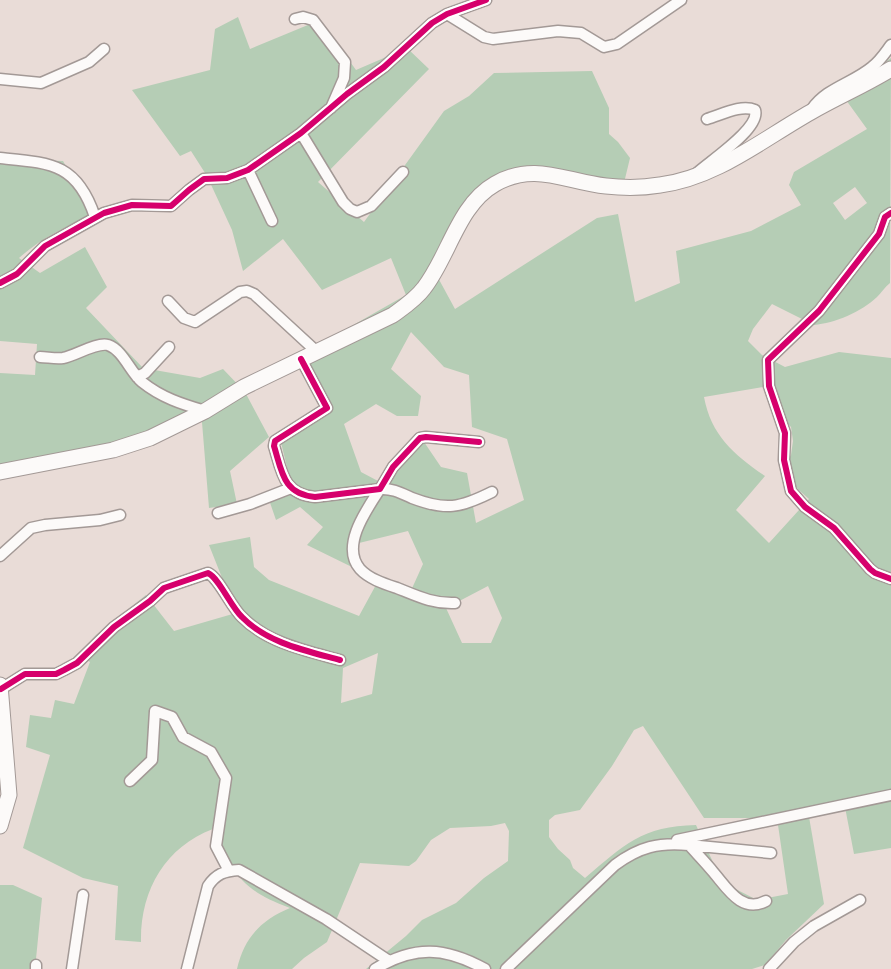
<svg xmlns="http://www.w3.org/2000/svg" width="891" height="969" viewBox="0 0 891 969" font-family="'IBM Plex Serif',serif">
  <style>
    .green { fill: #b5cdb5; fill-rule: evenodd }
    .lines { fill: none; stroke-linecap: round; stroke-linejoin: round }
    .street-casing { stroke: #a39996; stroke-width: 13 }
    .secondary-casing { stroke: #a39996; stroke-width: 17 }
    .street { stroke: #fcfaf9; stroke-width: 10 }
    .secondary { stroke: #fcfaf9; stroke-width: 15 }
    .cycleway-casing { stroke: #fff; stroke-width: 10 }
    .cycleway { stroke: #d6006c; stroke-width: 6 }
  </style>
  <rect width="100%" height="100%" fill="#e9dcd7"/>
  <!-- green -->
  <path class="green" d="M 238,17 L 250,49 L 320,20 L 356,70 L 407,48 L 429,69 L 318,182 L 364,222 L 444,111 L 469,96 L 494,73 L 592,71 L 609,108 L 609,134 L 618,142 L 630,158 L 623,187 L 525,171 L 470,204 L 436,274 L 455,309 L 597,218 L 618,214 L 635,302 L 680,283 L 676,251 L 751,231 L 801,205 L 789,185 L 794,172 L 867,129 L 841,93 L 891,58 L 890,283 C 885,287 881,293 877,297 C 861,312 835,323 814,325 L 772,304 L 753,329 L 748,341 L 762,355 L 785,367 L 839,352 L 891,358 L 891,848 L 854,854 L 844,802 L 808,811 L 824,904 L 786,940 L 765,965 L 752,969 L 366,969 L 406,936 L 422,920 L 456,903 L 484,878 L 508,861 L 509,831 L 505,823 L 491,826 L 450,828 L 431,840 L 416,861 L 409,866 L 360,863 L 327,942 L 304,958 L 292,969 L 237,969 C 244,938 261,920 290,908 C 242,891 233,873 213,829 C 165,847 140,891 141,942 L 115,940 L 118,886 L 83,878 L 23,848 L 50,755 L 26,747 L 30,715 L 51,718 L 55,700 L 74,704 L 90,662 L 79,654 L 96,635 L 146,595 L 174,631 L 236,613 L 209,545 L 250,537 L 254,567 L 269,580 L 359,616 L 377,583 L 409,595 L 423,564 L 408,531 L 359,543 L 356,569 L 307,545 L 323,527 L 300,507 L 276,520 L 267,494 L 291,484 L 279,434 L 329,406 L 299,356 L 406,295 L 391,258 L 322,290 L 283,239 L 243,271 L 232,230 L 207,176 L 191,151 L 180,156 L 132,90 L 210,70 L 215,29 ZM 855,187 L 867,203 L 845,220 L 833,203 ZM 411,332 L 444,367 L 469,375 L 472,427 L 507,439 L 524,500 L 476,523 L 467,473 L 441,467 L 422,439 L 378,481 L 361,472 L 344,424 L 376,404 L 397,416 L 418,416 L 421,396 L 391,369 ZM 763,387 L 774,410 L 791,427 L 793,441 L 791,455 L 785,466 L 793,485 L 809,499 L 769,543 L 736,510 L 765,476 C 734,455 711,435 704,397 ZM 488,586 L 502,618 L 491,643 L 462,643 L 446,608 ZM 378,653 L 372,694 L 341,703 L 343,668 ZM 643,726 L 704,818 L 777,818 L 788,894 L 757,900 L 722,882 L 696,825 C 642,826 624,845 585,878 L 573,868 L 570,860 L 558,849 L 549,837 L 549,820 L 555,815 L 580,810 L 612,766 L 634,730 Z
    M 0,159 L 63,161 L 94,214 C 68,225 40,239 19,258 L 40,273 L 85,247 L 107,287 L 86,308 L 143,368 L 200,378 L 223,369 L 245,392 L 269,437 L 230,471 L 237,504 L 209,508 L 201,410 L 141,441 L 0,473 L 0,373 L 35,375 L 37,344 L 0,341 Z
    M 0,885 L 13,885 L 42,898 L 35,969 L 0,969 Z"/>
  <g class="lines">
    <!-- street casing -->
    <g class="street-casing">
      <path id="street" d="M 447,14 L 484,37 L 493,39 L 558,31 L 581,33 L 604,47 L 617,44 L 681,0
        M 295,19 L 303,17 L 313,20 L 345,62 L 344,78 L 331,108
        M 0,79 L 41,83 L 89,62 L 104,49
        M 812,109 C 826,88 853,83 872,67 C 880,61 885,53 891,45
        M 301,133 L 343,202 L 350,209 L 357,212 L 371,206 L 403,172
        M 0,158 C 51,163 77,163 95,217
        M 248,170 L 272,221
        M 697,173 C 710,161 761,128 755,110 C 741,104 721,115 707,119
        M 891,213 L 885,217 L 879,234 L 819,311 L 768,360 L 769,386 L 785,433 L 784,460 L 791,491 L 805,507 L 834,528 L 870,569 L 875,573 L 891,579
        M 0,283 L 17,274 L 45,246 L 104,213 L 132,205 L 171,206 L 189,190 L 204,179 L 227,178 L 248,170 L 301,133 L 347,94 L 384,67 L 432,23 L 447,14 L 486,0
        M 168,301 L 184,318 L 195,322 L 240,292 L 247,291 L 254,294 L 317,352
        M 40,357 C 47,357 55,359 63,358 C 75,356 96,342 108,345 C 123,350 130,372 142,382 C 162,398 182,404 205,411
        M 301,359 L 327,408 L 275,441 L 274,446 C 282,472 283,494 315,497 L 380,489 L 393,467 L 420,438 L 426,437 L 479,442
        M 137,377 L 145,373 L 169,347
        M 218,513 L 250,504 L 291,488
        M 0,556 L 31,528 L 45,525 L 100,520 L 120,515
        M 455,603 C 433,604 417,596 397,588 C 385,584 369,579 360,569 C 340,546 367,509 380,489 C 392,488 401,493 412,498 C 446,511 460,508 492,492
        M 1,689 L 25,674 L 56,674 L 64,670 L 77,663 L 114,627 L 150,601 L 164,588 L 208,573 C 219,578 231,607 242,617 C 267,643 307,651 340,660
        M 130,781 L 152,760 L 155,711 L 172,717 L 183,737 L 211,752 L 226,778 L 216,846 L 229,871
        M 677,840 L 891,795
        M 689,845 L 771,853
        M 36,969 L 36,965
        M 72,969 L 83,895
        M 187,969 L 208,886 C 216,874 224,871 239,870 L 326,919 L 389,961
        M 375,969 C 415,945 445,947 485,969
        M 506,969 L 615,865 C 639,847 659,842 689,845 C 697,854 706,863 714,873 C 727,888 742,914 766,901
        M 769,969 L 794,942 L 814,926 L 860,900"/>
    </g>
    <!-- secondary casing -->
    <g class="secondary-casing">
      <path id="secondary" d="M 0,472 L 113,450 L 150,438 L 205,411 L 244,387 L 393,315 C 404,307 416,299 424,288 C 449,256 458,205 495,184 C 535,161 566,182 606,186 C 624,188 642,188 660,185 C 716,178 763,139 811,112 C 837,97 865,85 891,69
        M 0,685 L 9,795 L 0,826"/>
    </g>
    <!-- street -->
    <use href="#street" class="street"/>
    <!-- secondary -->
    <use href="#secondary" class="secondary"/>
    <!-- cycleway casing -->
    <g class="cycleway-casing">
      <path id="cycleway" d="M 891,213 L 885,217 L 879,234 L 819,311 L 768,360 L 769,386 L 785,433 L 784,460 L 791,491 L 805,507 L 834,528 L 870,569 L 875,573 L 891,579
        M 0,283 L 17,274 L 45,246 L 104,213 L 132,205 L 171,206 L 189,190 L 204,179 L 227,178 L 248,170 L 301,133 L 347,94 L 384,67 L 432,23 L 447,14 L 486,0
        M 301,359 L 327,408 L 275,441 L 274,446 C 282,472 283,494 315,497 L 380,489 L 393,467 L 420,438 L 426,437 L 479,442
        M 1,689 L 25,674 L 56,674 L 64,670 L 77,663 L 114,627 L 150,601 L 164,588 L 208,573 C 219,578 231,607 242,617 C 267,643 307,651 340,660"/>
    </g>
    <!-- cycleway -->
    <use href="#cycleway" class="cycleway"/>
  </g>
</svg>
